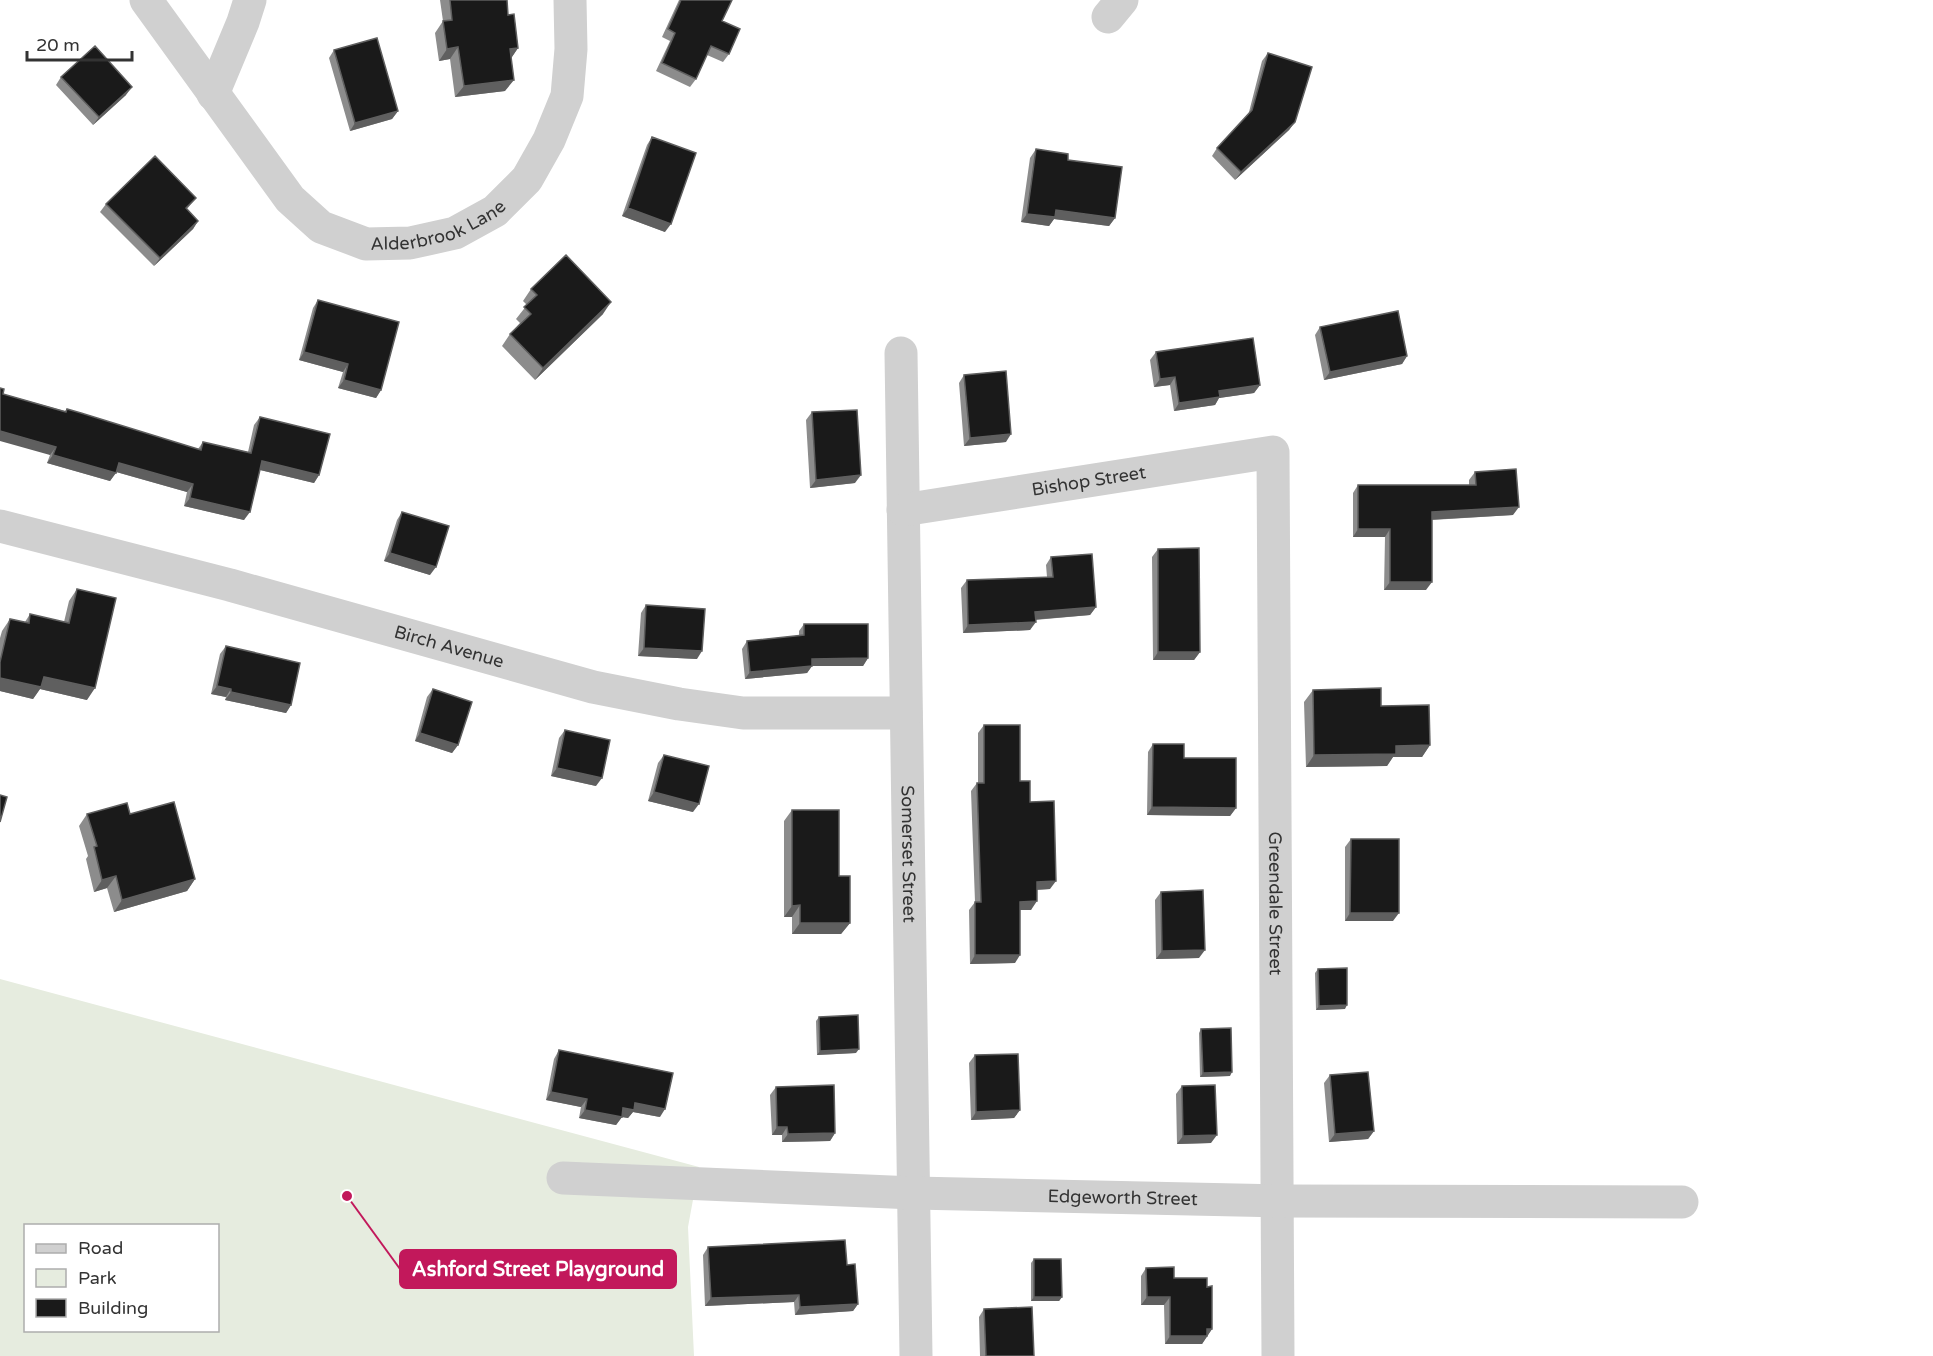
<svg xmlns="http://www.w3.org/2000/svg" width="1933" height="1356" viewBox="0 0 1933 1356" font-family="'Varela Round',sans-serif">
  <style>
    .green { fill: #e6ecdf; fill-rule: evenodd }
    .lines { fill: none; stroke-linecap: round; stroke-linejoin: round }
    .minor { stroke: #d0d0d0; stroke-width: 33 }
    .wall { fill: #8c8c8c }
    .shaded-wall { fill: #5f5f5f }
    .building { fill: #1a1a1a; stroke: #5f5f5f; stroke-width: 1.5 }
    .labels { text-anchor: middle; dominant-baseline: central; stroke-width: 6; stroke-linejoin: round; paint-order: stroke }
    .street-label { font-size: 18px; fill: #333; stroke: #fff }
    .leader { fill: none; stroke: #c2185b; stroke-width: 2 }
    .callout-dot { fill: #c2185b; stroke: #fff; stroke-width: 2 }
    .callout { fill: #c2185b; stroke: #c2185b; stroke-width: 2 }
    .callout-label { font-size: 20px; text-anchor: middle; font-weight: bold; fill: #fff }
  </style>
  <rect width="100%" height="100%" fill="#fff"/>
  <!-- green -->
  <path class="green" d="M 0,979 L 699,1167 L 688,1227 L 694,1356 L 0,1356 ZM 26,1226 L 218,1226 L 218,1330 L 26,1330 Z"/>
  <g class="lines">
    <!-- minor -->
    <g class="minor">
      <path id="s1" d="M 146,0 L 290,199 L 321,227 L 366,244 L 410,243 L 455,233 L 495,211 L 527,179 L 549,140 L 567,96 L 571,49 L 570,0"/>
      <path d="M 1108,17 L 1122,0"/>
      <path d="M 213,94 L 243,22 L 250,0"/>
      <path id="s2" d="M 901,353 L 916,1356"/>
      <path id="s3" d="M 903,510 L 1273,452 L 1278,1356"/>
      <path id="s4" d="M 0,526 L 230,585 L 593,687 L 679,704 L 743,713 L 906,713"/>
      <path id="s5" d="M 563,1178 L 914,1193 L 1278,1201 L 1682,1202"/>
    </g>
  </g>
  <!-- wall -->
  <path class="wall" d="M 440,0 L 507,0 L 508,15 L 518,48 L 511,58 L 505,91 L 455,97 L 450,59 L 439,61 L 435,33 L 443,21 Z
    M 679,0 L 732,0 L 722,21 L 729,54 L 723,62 L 707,55 L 696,79 L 690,87 L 656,71 L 670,41 L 662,37 Z
    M 334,50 L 398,111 L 392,119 L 350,131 L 329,58 Z
    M 1268,53 L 1295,122 L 1289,130 L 1235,180 L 1212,156 L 1217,148 L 1248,116 L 1262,61 Z
    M 61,77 L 126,95 L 93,125 L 56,85 Z
    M 652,137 L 665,232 L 622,216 L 647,145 Z
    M 1036,149 L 1068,160 L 1115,218 L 1109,226 L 1054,219 L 1049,226 L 1021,222 L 1030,158 Z
    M 196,198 L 187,209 L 198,221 L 193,229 L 154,266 L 100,212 L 106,204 Z
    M 531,289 L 603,314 L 535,380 L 502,346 L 510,334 L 520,323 L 516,319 L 527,305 L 523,301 Z
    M 318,300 L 381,390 L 376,398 L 338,388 L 343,372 L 299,360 L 313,308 Z
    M 1320,327 L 1407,356 L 1402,364 L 1324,380 L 1315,335 Z
    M 1156,352 L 1260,385 L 1254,393 L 1219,398 L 1215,405 L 1174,411 L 1170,385 L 1154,387 L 1150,360 Z
    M 964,375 L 1006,442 L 964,446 L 959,383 Z
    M 3,394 L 65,411 L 67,409 L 198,449 L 203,442 L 248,452 L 254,425 L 260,417 L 319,475 L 314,483 L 260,470 L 244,520 L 184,506 L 187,492 L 116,472 L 110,481 L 47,463 L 50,455 Z
    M 812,412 L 855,483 L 810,488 L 806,420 Z
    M 1475,472 L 1513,515 L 1432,520 L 1426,590 L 1384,590 L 1385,537 L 1353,537 L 1353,493 L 1358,485 L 1469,485 L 1469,480 Z
    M 402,512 L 430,575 L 384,561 L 397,520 Z
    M 1158,549 L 1200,652 L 1194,660 L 1153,660 L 1152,557 Z
    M 1051,557 L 1096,607 L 1090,615 L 1035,620 L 1030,630 L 963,633 L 961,588 L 967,580 L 1047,577 L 1046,565 Z
    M 77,589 L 87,700 L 40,689 L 33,699 L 0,691 L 0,638 L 2,631 L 10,619 L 25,622 L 30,614 L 64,622 L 69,601 Z
    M 646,605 L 697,659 L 638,656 L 641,613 Z
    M 804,624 L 868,658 L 863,666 L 812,666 L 807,673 L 745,679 L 742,649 L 747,641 L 799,636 L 799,631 Z
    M 226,646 L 291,705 L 286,713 L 225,700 L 226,697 L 211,694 L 220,654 Z
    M 433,689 L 458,745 L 452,753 L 415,741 L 427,697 Z
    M 1313,690 L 1381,706 L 1430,745 L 1422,757 L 1393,757 L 1387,766 L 1306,767 L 1304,702 Z
    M 984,725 L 1020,781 L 1030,802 L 1050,889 L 1037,890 L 1031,910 L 1020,910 L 1015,963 L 970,964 L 969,910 L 975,902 L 971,791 L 977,783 L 978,783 L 978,733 Z
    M 565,730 L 596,786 L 551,776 L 559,738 Z
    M 1153,744 L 1236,808 L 1230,816 L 1147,815 L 1148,752 Z
    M 664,755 L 693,812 L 648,801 L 658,763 Z
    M 792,810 L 839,876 L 850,923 L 841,934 L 792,934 L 792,917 L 784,917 L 784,821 Z
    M 87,814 L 130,814 L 195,879 L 187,891 L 114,912 L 107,888 L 94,892 L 86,859 L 88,856 L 79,826 Z
    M 1351,839 L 1393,921 L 1345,921 L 1345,847 Z
    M 1161,892 L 1199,958 L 1156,959 L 1155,900 Z
    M 1318,969 L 1345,1009 L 1316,1010 L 1315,973 Z
    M 819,1017 L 856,1053 L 817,1055 L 816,1021 Z
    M 1201,1029 L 1230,1076 L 1200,1077 L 1199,1033 Z
    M 559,1050 L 660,1117 L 633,1112 L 628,1118 L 622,1117 L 616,1125 L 579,1118 L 581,1107 L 546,1100 L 554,1059 Z
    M 975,1055 L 1020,1110 L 1014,1118 L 971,1120 L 969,1063 Z
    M 1330,1075 L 1374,1131 L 1368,1139 L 1329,1142 L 1324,1083 Z
    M 1182,1086 L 1211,1143 L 1177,1144 L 1176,1094 Z
    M 776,1087 L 835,1133 L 830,1141 L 782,1142 L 782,1135 L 772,1135 L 770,1095 Z
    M 708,1247 L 847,1265 L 858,1304 L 853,1311 L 795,1315 L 794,1302 L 705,1306 L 703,1255 Z
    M 1034,1259 L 1062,1297 L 1059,1301 L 1031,1301 L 1031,1263 Z
    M 1146,1268 L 1174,1278 L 1212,1329 L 1202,1344 L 1165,1344 L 1164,1305 L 1141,1305 L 1141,1276 Z
    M 984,1309 L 1034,1356 L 980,1356 L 979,1317 Z"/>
  <!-- shaded-wall -->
  <path class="shaded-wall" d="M 458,47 L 450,59 L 439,61 L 447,49 Z
    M 518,48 L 510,60 L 510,49 Z
    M 514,80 L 505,91 L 455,97 L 464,86 Z
    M 132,87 L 126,95 L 93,125 L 99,117 Z
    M 398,111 L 392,119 L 350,131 L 355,123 Z
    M 1295,122 L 1289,130 L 1235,180 L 1241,172 Z
    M 628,208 L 671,224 L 665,232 L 622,216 Z
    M 1056,210 L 1115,218 L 1109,226 L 1054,219 L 1049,226 L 1021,222 L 1027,214 Z
    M 198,221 L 193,229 L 154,266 L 160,258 Z
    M 611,302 L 603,314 L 535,380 L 543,368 Z
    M 304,352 L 348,364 L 343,372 L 299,360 Z
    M 1407,356 L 1402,364 L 1324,380 L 1330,372 Z
    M 1175,377 L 1170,385 L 1154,387 L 1160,379 Z
    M 344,380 L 381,390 L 376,398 L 338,388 Z
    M 1260,385 L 1254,393 L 1219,398 L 1215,405 L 1174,411 L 1179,403 L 1219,391 Z
    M 0,431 L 56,447 L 50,455 L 0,441 Z
    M 1011,434 L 1006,442 L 964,446 L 970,438 Z
    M 53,455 L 116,473 L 110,481 L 47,463 Z
    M 262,461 L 319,475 L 314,483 L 256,469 Z
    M 119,463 L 193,484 L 187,492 L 113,471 Z
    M 861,475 L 855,483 L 810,488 L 816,480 Z
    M 190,498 L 250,512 L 244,520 L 184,506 Z
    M 1519,507 L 1513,515 L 1426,520 L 1432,512 Z
    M 1358,529 L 1390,529 L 1385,537 L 1353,537 Z
    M 390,553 L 436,567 L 430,575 L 384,561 Z
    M 1390,582 L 1432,582 L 1426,590 L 1384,590 Z
    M 1096,607 L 1090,615 L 1030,620 L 1035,612 Z
    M 1036,622 L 1030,630 L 963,633 L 968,625 Z
    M 644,648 L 702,651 L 697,659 L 638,656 Z
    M 1158,652 L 1200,652 L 1194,660 L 1153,660 Z
    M 868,658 L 863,666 L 807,666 L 812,659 Z
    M 812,666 L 807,673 L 745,679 L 750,672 Z
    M 44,677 L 95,688 L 87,700 L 40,689 L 33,699 L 0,691 L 0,678 Z
    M 217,686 L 231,689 L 226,697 L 211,694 Z
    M 231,692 L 291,705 L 286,713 L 225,700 Z
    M 420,733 L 458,745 L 452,753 L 415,741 Z
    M 1430,745 L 1422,757 L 1393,757 L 1387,766 L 1306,767 L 1314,755 L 1396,746 Z
    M 557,768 L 602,778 L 596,786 L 551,776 Z
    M 654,792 L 699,804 L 693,812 L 648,801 Z
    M 1152,807 L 1236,808 L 1230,816 L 1147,815 Z
    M 116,876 L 107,888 L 94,892 L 102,880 Z
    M 195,879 L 187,891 L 114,912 L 122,900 Z
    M 1056,881 L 1050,889 L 1031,890 L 1037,882 Z
    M 1037,901 L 1031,910 L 1015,910 L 1020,902 Z
    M 800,905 L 792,917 L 784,917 L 792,906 Z
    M 1350,913 L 1399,913 L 1393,921 L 1345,921 Z
    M 800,923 L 850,923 L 841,934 L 792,934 Z
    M 1205,950 L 1199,958 L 1156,959 L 1162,951 Z
    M 975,955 L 1020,955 L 1015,963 L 970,964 Z
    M 1347,1005 L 1345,1009 L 1316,1010 L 1319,1006 Z
    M 859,1049 L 856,1053 L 817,1055 L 820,1051 Z
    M 1232,1072 L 1230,1076 L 1200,1077 L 1203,1073 Z
    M 551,1092 L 587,1099 L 581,1107 L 546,1100 Z
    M 635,1103 L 665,1109 L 660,1117 L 633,1112 L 628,1118 L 622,1117 L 616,1125 L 579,1118 L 585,1110 L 623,1108 Z
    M 1020,1110 L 1014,1118 L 971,1120 L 976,1112 Z
    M 777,1127 L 787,1127 L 782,1135 L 772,1135 Z
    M 1374,1131 L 1368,1139 L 1329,1142 L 1335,1134 Z
    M 835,1133 L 830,1141 L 782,1142 L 788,1134 Z
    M 1217,1135 L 1211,1143 L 1177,1144 L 1183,1136 Z
    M 799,1295 L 794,1302 L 705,1306 L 711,1298 Z
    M 1034,1297 L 1062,1297 L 1059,1301 L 1031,1301 Z
    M 1147,1297 L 1170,1297 L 1164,1305 L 1141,1305 Z
    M 858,1304 L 853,1311 L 795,1315 L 800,1307 Z
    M 1207,1329 L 1212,1329 L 1202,1344 L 1165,1344 L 1170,1336 Z"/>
  <!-- building -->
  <path class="building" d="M 450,0 L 507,0 L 508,15 L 514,14 L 518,48 L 510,49 L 514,80 L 464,86 L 458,47 L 447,49 L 443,21 L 452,20 Z
    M 681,0 L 732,0 L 722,21 L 740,29 L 729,54 L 711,46 L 696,79 L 662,63 L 675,33 L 668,29 Z
    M 377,38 L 398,111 L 355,123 L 334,50 Z
    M 95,46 L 132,87 L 99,117 L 61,77 Z
    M 1268,53 L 1312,67 L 1295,122 L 1241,172 L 1217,148 L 1252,110 Z
    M 652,137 L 696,153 L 671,224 L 628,208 Z
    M 1036,149 L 1068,154 L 1068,160 L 1122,167 L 1115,218 L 1056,210 L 1055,217 L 1027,214 Z
    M 155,156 L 196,198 L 186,208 L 198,221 L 160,258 L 106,204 Z
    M 566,255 L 611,302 L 543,368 L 510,334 L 531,314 L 524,307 L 537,295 L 531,289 Z
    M 318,300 L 399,322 L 381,390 L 344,380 L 348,364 L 304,352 Z
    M 1398,311 L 1407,356 L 1330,372 L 1320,327 Z
    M 1253,338 L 1260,385 L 1219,391 L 1220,397 L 1179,403 L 1175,377 L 1160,379 L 1156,352 Z
    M 1006,371 L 1011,434 L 970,438 L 964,375 Z
    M 0,388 L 4,389 L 3,394 L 66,412 L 67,409 L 81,413 L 201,450 L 203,442 L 251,453 L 260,417 L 330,434 L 319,475 L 262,461 L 250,512 L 190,498 L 193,484 L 119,463 L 116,473 L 53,455 L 56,447 L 0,431 Z
    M 857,410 L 861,475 L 816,480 L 812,412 Z
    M 1516,469 L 1519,507 L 1432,512 L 1432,582 L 1390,582 L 1390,529 L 1358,529 L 1358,485 L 1476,485 L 1475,472 Z
    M 402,512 L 449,526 L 436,567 L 390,553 Z
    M 1199,548 L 1200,652 L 1158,652 L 1158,549 Z
    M 1092,554 L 1096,607 L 1035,612 L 1036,622 L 968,625 L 967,580 L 1053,577 L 1051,557 Z
    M 77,589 L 116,598 L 95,688 L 44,677 L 41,687 L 0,678 L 0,662 L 10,619 L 29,623 L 30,614 L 69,623 Z
    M 646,605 L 705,609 L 702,651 L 644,648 Z
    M 804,624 L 868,624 L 868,658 L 812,659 L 812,666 L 750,672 L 747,641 L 804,635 Z
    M 226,646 L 300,663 L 291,705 L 231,692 L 231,689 L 217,686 Z
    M 1381,688 L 1381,706 L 1429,705 L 1430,745 L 1396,746 L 1396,754 L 1314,755 L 1313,690 Z
    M 433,689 L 472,702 L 458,745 L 420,733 Z
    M 984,725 L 1020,725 L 1020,781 L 1030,781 L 1030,802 L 1054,801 L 1056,881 L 1037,882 L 1037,901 L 1020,902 L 1020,955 L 975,955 L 975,902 L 981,902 L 977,783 L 984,783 Z
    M 565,730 L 610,740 L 602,778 L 557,768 Z
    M 1153,744 L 1184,744 L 1184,758 L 1236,758 L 1236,808 L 1152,807 Z
    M 664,755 L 709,766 L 699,804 L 654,792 Z
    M 0,795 L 7,797 L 0,822 Z
    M 174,802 L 195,879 L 122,900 L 116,876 L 102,880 L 94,847 L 97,846 L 87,814 L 127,803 L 130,814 Z
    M 792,810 L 839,810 L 839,876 L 850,876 L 850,923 L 800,923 L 800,905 L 792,906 Z
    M 1351,839 L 1399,839 L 1399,913 L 1350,913 Z
    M 1203,890 L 1205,950 L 1162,951 L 1161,892 Z
    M 1347,968 L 1347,1005 L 1319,1006 L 1318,969 Z
    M 858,1015 L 859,1049 L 820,1051 L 819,1017 Z
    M 1231,1028 L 1232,1072 L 1203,1073 L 1201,1029 Z
    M 559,1050 L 673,1073 L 665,1109 L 635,1103 L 634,1110 L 623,1108 L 622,1117 L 585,1110 L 587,1099 L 551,1092 Z
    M 1018,1054 L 1020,1110 L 976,1112 L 975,1055 Z
    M 1368,1072 L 1374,1131 L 1335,1134 L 1330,1075 Z
    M 834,1085 L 835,1133 L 788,1134 L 787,1127 L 777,1127 L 776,1087 Z
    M 1215,1085 L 1217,1135 L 1183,1136 L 1182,1086 Z
    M 845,1240 L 847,1265 L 855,1264 L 858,1304 L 800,1307 L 799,1295 L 711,1298 L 708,1247 Z
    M 1034,1259 L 1061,1259 L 1062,1297 L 1034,1297 Z
    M 1174,1267 L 1174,1278 L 1207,1278 L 1207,1287 L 1212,1286 L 1212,1329 L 1207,1329 L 1207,1336 L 1170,1336 L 1170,1297 L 1147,1297 L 1146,1268 Z
    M 1032,1307 L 1034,1356 L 986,1356 L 984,1309 Z"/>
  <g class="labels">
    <!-- street labels -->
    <g class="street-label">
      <text stroke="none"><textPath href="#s1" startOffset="411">Alderbrook Lane</textPath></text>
      <text stroke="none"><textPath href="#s3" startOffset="188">Bishop Street</textPath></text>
      <text stroke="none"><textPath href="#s4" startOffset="465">Birch Avenue</textPath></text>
      <text stroke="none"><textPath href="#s2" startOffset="501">Somerset Street</textPath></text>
      <text stroke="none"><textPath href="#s3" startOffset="826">Greendale Street</textPath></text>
      <text stroke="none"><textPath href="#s5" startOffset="560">Edgeworth Street</textPath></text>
    </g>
  </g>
  <!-- callouts -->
  <path class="leader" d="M347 1196L400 1269"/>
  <circle class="callout-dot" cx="347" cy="1196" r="6"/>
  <rect class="callout" x="400" y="1250" width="276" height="38" rx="6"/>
  <g class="callout-label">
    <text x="538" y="1276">Ashford Street Playground</text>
  </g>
  <!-- legend -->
  <rect x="24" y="1224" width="195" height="108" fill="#ffffff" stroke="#adadad" stroke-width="1.5"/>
  <rect x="36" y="1244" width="30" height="9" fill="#d0d0d0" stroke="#adadad" stroke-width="1.5"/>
  <text x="78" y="1254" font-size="18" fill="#333333">Road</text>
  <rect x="36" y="1269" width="30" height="18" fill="#e6ecdf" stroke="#adadad" stroke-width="1.5"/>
  <text x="78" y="1284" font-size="18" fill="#333333">Park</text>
  <rect x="36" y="1299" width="30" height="18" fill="#1a1a1a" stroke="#adadad" stroke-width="1.5"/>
  <text x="78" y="1314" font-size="18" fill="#333333">Building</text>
  <!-- scale -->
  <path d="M27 51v9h105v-9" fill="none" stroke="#333333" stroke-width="3"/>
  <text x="36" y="51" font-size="18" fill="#333333" stroke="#ffffff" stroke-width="4.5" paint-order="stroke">20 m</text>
</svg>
